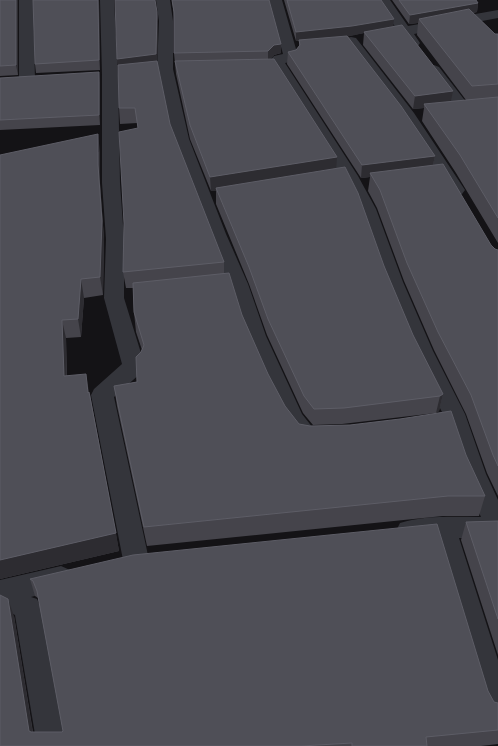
<svg xmlns="http://www.w3.org/2000/svg" width="498" height="746" viewBox="0 0 498 746" font-family="'Noto Sans',sans-serif">
  <style>
    .lines { fill: none; stroke-linecap: round; stroke-linejoin: round }
    .street { fill: #34353b; fill-rule: evenodd }
    .wall { fill: #45444b }
    .shaded-wall { fill: #2d2c31 }
    .building { fill: #4f4f57; stroke: #5d5d66 }
  </style>
  <rect width="100%" height="100%" fill="#141316"/>
  <g class="lines">
    <!-- street -->
    <path class="street" d="M 19,0 L 33,0 L 35,80 L 32,83 L 27,85 L 22,83 L 19,80 Z
      M 100,0 L 114,0 L 118,75 L 120,183 L 124,239 L 124,298 L 145,366 L 142,372 L 114,397 L 149,560 L 145,568 L 136,571 L 127,568 L 123,560 L 91,395 L 94,389 L 122,364 L 104,298 L 106,239 L 102,183 L 102,75 Z
      M 156,0 L 170,0 L 173,21 L 173,69 L 189,139 L 226,234 L 248,284 L 266,336 L 302,414 L 313,428 L 317,430 L 321,436 L 317,442 L 309,445 L 298,442 L 281,419 L 244,336 L 228,284 L 208,234 L 173,139 L 157,69 L 159,21 Z
      M 268,0 L 282,0 L 298,56 L 295,61 L 285,63 L 358,176 L 376,209 L 403,282 L 433,351 L 465,414 L 486,474 L 498,500 L 498,538 L 459,538 L 498,660 L 498,720 L 488,716 L 483,706 L 434,539 L 409,542 L 400,539 L 396,531 L 400,523 C 425,515 455,517 481,517 L 462,474 L 443,414 L 411,351 L 383,282 L 358,209 L 340,176 L 269,61 L 274,56 L 283,54 Z
      M 376,0 L 390,0 L 408,26 L 498,10 L 498,18 L 414,34 L 420,43 L 418,46 L 413,47 L 408,46 L 401,36 L 377,40 L 372,39 L 370,36 L 372,33 L 396,28 Z
      M 351,37 L 356,38 L 414,113 L 465,190 L 462,194 L 456,195 L 450,194 L 401,118 L 344,41 L 346,38 Z
      M 434,65 L 439,67 L 470,107 L 472,110 L 470,113 L 447,117 L 441,115 L 439,112 L 441,109 L 453,106 L 426,70 L 429,67 Z
      M 61,566 L 70,570 L 74,578 L 70,586 L 31,597 L 37,599 L 41,608 L 67,746 L 37,746 L 15,615 L 0,607 L 0,580 Z"/>
  </g>
  <!-- wall -->
  <path class="wall" d="M 0,0 L 18,0 L 18,75 L 0,76 Z
    M 33,0 L 99,0 L 100,70 L 36,73 L 35,64 Z
    M 172,0 L 269,0 L 281,44 L 281,53 L 274,55 L 269,60 L 336,169 L 384,266 L 413,335 L 443,394 L 439,411 L 436,413 L 342,424 L 313,425 L 303,413 L 267,335 L 249,284 L 216,204 L 216,191 L 211,191 L 190,139 L 176,74 L 174,53 L 174,17 Z
    M 284,0 L 381,0 L 394,27 L 451,101 L 466,100 L 417,35 L 418,23 L 409,24 L 392,0 L 476,0 L 478,3 L 477,12 L 473,13 L 495,34 L 498,34 L 498,243 L 456,173 L 422,121 L 424,108 L 413,109 L 363,45 L 364,33 L 348,36 L 435,156 L 433,165 L 491,245 L 495,249 L 498,250 L 498,496 L 487,473 L 466,414 L 434,350 L 404,281 L 377,208 L 368,191 L 370,177 L 361,178 L 287,64 L 288,52 L 296,50 L 299,46 L 299,41 L 296,41 Z
    M 157,12 L 158,21 L 157,61 L 170,124 L 224,262 L 224,273 L 268,374 L 285,406 L 299,424 L 466,455 L 485,496 L 479,516 L 443,516 L 147,546 L 117,406 L 114,386 L 137,382 L 141,352 L 142,350 L 136,332 L 134,312 L 133,288 L 126,288 L 123,272 L 138,128 L 137,123 L 120,124 L 119,108 L 118,65 L 117,59 Z
    M 0,78 L 100,82 L 100,125 L 0,130 Z
    M 100,152 L 100,183 L 104,239 L 103,295 L 84,298 L 81,337 L 66,338 L 67,376 L 90,394 L 119,551 L 0,579 L 0,155 Z
    M 498,521 L 498,655 L 461,540 L 466,522 Z
    M 30,579 L 488,691 L 494,702 L 498,703 L 498,744 L 481,746 L 0,746 L 14,616 L 33,732 L 62,732 L 63,731 L 38,598 L 35,596 Z"/>
  <!-- shaded-wall -->
  <path class="shaded-wall" d="M 16,0 L 18,0 L 18,75 L 16,65 Z
    M 98,0 L 99,0 L 100,70 L 99,60 Z
    M 478,3 L 477,12 L 422,22 L 419,19 L 418,23 L 409,24 L 410,15 Z
    M 157,12 L 158,21 L 157,64 L 118,68 L 117,59 Z
    M 394,19 L 393,28 L 364,32 L 364,33 L 351,36 L 296,41 L 296,32 Z
    M 281,44 L 281,53 L 274,55 L 268,61 L 268,51 L 274,45 Z
    M 99,72 L 100,82 L 100,125 L 99,115 Z
    M 453,91 L 450,105 L 424,104 L 424,108 L 413,109 L 415,96 Z
    M 98,134 L 100,152 L 100,183 L 104,239 L 103,295 L 100,277 Z
    M 435,156 L 432,169 L 370,173 L 370,177 L 361,178 L 362,165 Z
    M 337,157 L 336,171 L 216,188 L 216,191 L 211,191 L 210,177 Z
    M 81,279 L 84,298 L 81,337 L 78,319 Z
    M 62,320 L 66,338 L 67,395 L 64,376 Z
    M 86,374 L 89,392 L 88,393 Z
    M 443,394 L 439,411 L 436,413 L 440,396 Z
    M 116,533 L 119,551 L 0,579 L 0,560 Z
    M 8,599 L 14,616 L 35,746 L 29,731 Z"/>
  <!-- building -->
  <path class="building" d="M 0,0 L 16,0 L 16,65 L 0,66 Z
    M 33,0 L 98,0 L 99,60 L 35,64 Z
    M 115,0 L 155,0 L 157,12 L 156,54 L 117,59 Z
    M 172,0 L 269,0 L 281,44 L 274,45 L 268,51 L 174,53 L 174,12 Z
    M 287,0 L 381,0 L 394,19 L 352,26 L 296,32 Z
    M 399,0 L 476,0 L 478,3 L 410,15 Z
    M 469,9 L 495,34 L 498,34 L 498,84 L 472,86 L 419,19 Z
    M 402,25 L 453,91 L 415,96 L 364,32 Z
    M 347,36 L 401,106 L 435,156 L 362,165 L 288,52 L 296,50 L 300,45 L 299,40 Z
    M 274,59 L 337,157 L 210,177 L 190,125 L 175,61 Z
    M 157,61 L 170,124 L 224,262 L 123,272 L 124,223 L 119,132 L 138,128 L 135,108 L 119,108 L 118,65 Z
    M 99,72 L 99,115 L 0,120 L 0,78 Z
    M 498,97 L 498,218 L 460,155 L 424,104 Z
    M 98,134 L 98,165 L 102,221 L 100,277 L 81,279 L 78,319 L 62,320 L 64,376 L 86,374 L 88,393 L 89,392 L 116,533 L 0,560 L 0,155 Z
    M 443,164 L 491,245 L 495,249 L 498,250 L 498,466 L 493,455 L 471,395 L 438,332 L 407,263 L 380,190 L 370,173 Z
    M 345,167 L 358,193 L 384,266 L 413,335 L 443,394 L 440,396 L 344,408 L 314,409 L 304,396 L 268,319 L 249,267 L 216,188 Z
    M 229,273 L 242,315 L 268,374 L 285,406 L 299,424 L 310,426 L 350,425 L 400,419 L 451,411 L 466,455 L 485,496 L 448,496 L 144,527 L 114,386 L 137,382 L 136,357 L 141,352 L 144,345 L 134,312 L 133,283 Z
    M 498,521 L 498,619 L 466,522 Z
    M 437,524 L 488,691 L 494,702 L 498,703 L 498,730 L 426,737 L 427,746 L 352,746 L 352,743 L 301,746 L 0,746 L 0,595 L 8,599 L 29,731 L 31,732 L 62,732 L 63,731 L 37,591 L 33,581 L 30,579 L 133,555 Z"/>
</svg>
